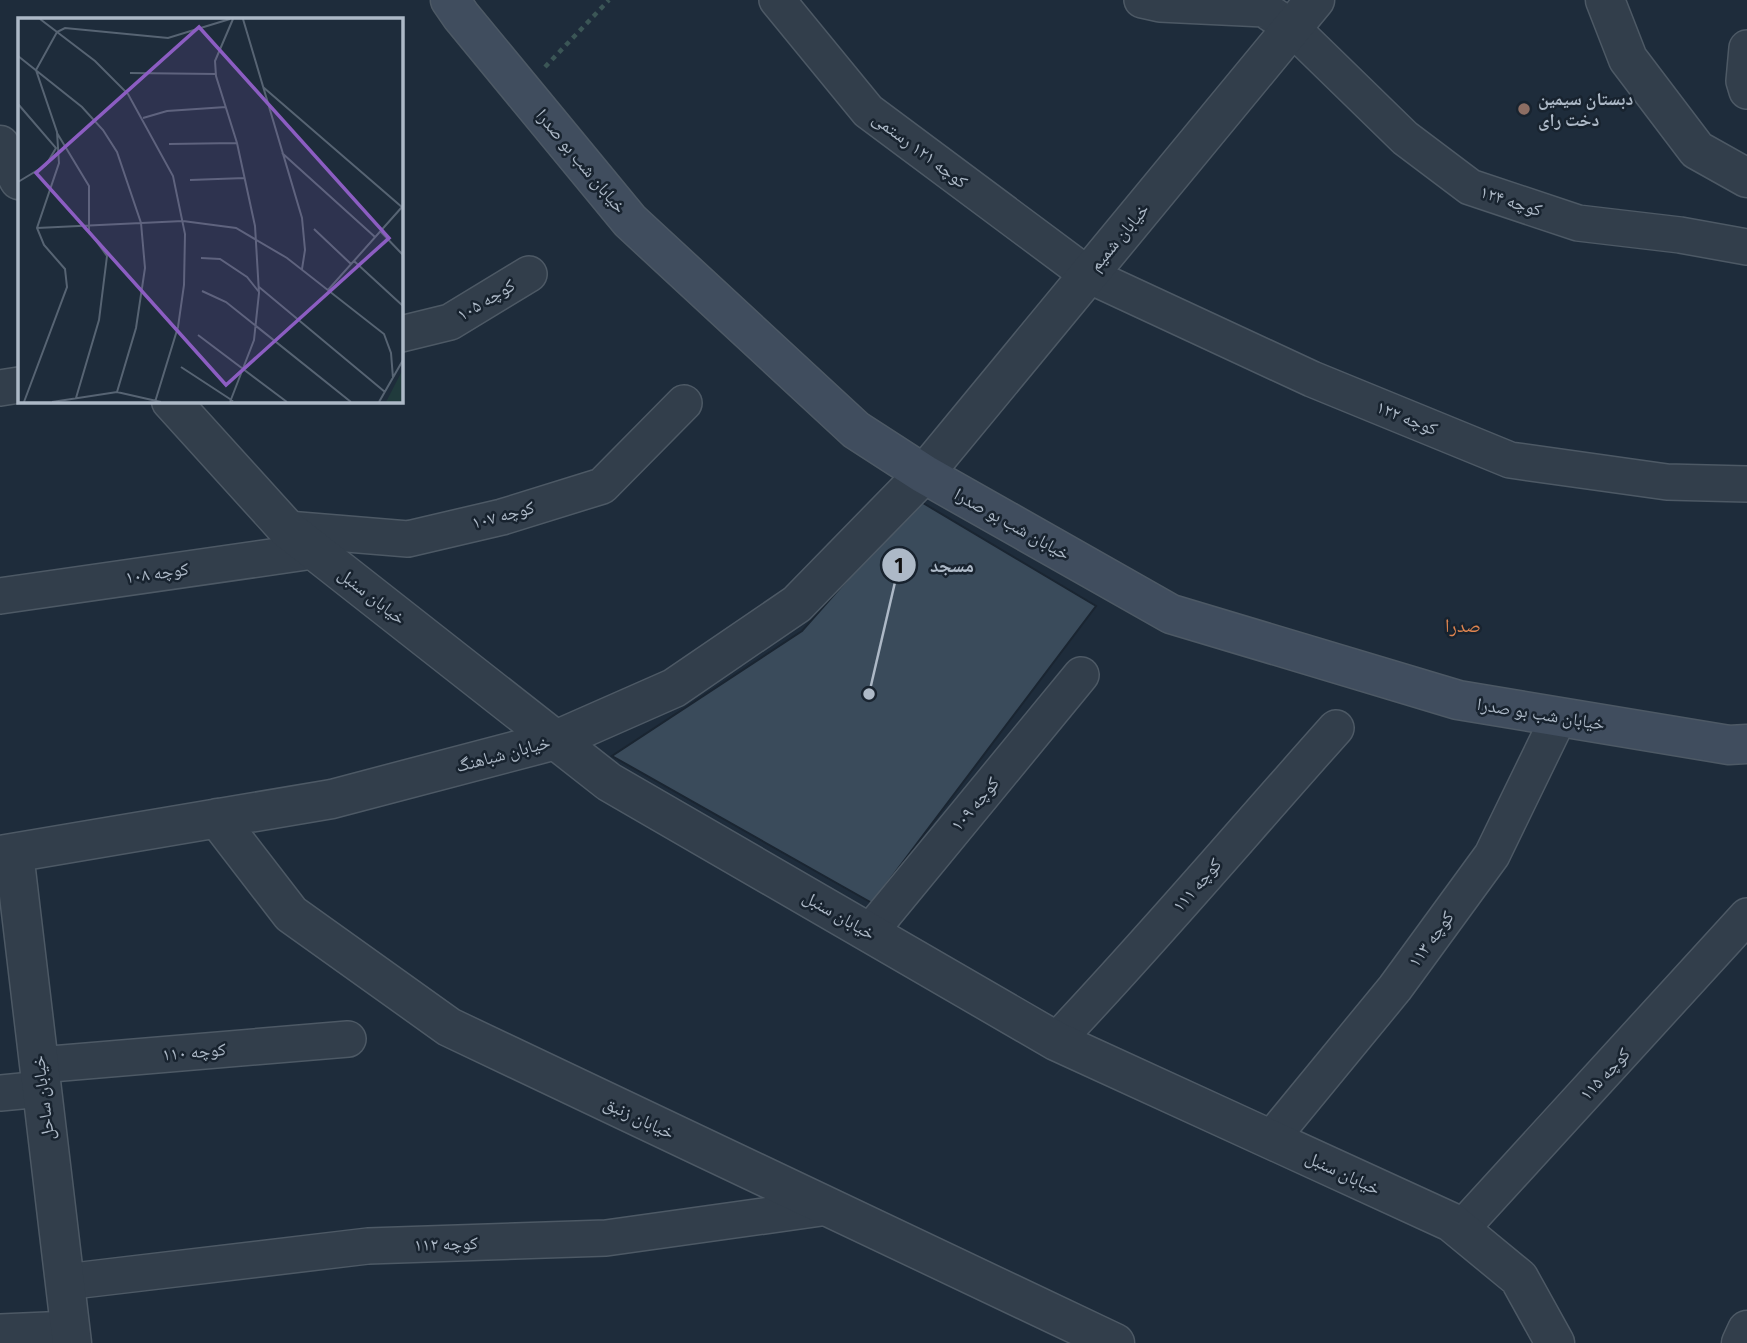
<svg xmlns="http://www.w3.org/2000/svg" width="1747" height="1343" viewBox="0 0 1747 1343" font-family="'Fira Sans Condensed','Noto Naskh Arabic',sans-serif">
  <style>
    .building { fill: #3a4b5b; stroke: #1a2531; stroke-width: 2 }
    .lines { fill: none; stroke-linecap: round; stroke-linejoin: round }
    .minor-casing { stroke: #4d5965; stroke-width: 38 }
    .tertiary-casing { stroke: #4d5965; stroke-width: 41 }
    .secondary-casing { stroke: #4d5965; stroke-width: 41 }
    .path { stroke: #3b5656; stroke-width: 4.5; stroke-dasharray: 5 5; stroke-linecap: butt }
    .minor { stroke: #323e4b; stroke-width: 35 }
    .tertiary { stroke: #323e4b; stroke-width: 38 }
    .secondary { stroke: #404d5e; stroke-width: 38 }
    .education-dot { fill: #8d6e63; stroke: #18232f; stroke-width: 2.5 }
    .labels { text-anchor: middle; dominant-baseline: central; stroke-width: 5; stroke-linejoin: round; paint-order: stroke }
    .poi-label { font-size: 18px; font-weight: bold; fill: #adb9c7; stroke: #18232f; text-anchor: start }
    .street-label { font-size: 18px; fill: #adb9c7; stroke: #18232f }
    .neighbourhood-label { font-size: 19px; fill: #df8550; stroke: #18232f }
    .inset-road { fill: none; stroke: #576473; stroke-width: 2 }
    .view { fill: #8c5dc2; fill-opacity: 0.15; stroke: #8c5dc2; stroke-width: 3.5 }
    .inset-edge { fill: none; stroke: #adb9c7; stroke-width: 3.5 }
    .leader { fill: none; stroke: #adb9c7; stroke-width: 2.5 }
    .callout-dot { fill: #adb9c7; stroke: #18232f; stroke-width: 2.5 }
    .mark-label { font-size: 21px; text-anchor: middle; font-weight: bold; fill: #111 }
    .callout-label { font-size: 19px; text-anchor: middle; font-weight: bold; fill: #adb9c7; stroke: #18232f; stroke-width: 5; stroke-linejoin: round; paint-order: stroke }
  </style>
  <rect width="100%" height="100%" fill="#1e2c3b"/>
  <!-- building -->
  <path class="building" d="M 918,500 L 1096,606 L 872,903 L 612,756 L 802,631 Z"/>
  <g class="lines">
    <!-- minor casing -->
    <g class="minor-casing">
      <path id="minor" d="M 777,0 L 868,111 L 1088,275 L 1312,379 L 1510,460 L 1667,482 L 1747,484
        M 1142,0 L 1160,4 L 1264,9 L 1292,28 L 1405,138 L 1470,187 L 1578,223 L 1680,235 L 1747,247
        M 1747,48 L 1744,81 L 1747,91
        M 401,334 L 450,322 L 529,274
        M 0,388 L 19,385
        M 287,529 L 408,539 L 502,517 L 602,486 L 684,403
        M 0,596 L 313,551
        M 869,933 L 1081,675
        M 1056,1041 C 1152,940 1243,832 1336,728
        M 39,1065 L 348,1039
        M 0,1093 L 42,1089
        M 1271,1139 L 1395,988 L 1492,855 L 1559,717
        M 1461,1229 L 1747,916
        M 65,1282 L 368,1246 L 606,1238 L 828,1207
        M 0,1332 L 70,1329"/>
    </g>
    <!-- tertiary casing -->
    <g class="tertiary-casing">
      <path id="tertiary" d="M 1605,0 L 1628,59 L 1697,150 L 1747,178
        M 0,145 L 19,180
        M 171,401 L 287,529 L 609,782 L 1056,1041 L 1451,1222 L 1519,1278 L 1555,1343
        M 217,818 L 291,914 L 449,1027 L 1115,1343
        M 14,853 L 72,1343
        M 0,855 L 332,799 L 556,740 L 674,688 L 797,604 L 924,474 L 1315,0
        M 1741,1343 L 1747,1330"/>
    </g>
    <!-- secondary casing -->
    <g class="secondary-casing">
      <path id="secondary" d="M 450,0 L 461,16 L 630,221 L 856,430 L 924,474 L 1171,614 L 1458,700 L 1729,745 L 1747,744"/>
    </g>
    <!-- path -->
    <path class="path" d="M 545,67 L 609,0"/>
    <!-- minor -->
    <use href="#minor" class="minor"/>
    <!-- tertiary -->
    <use href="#tertiary" class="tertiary"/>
    <!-- secondary -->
    <use href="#secondary" class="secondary"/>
  </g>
  <!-- markers -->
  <circle class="education-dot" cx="1524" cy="109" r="7"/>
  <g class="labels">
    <!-- poi labels -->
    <g class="poi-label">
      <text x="1538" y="99">دبستان سیمین<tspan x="1538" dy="21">دخت رای</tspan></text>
    </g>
    <!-- street labels -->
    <g class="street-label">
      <text transform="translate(920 150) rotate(37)">کوچه ۱۲۱ رستمی</text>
      <text transform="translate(581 161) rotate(50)">خیابان شب بو صدرا</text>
      <text transform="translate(1511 201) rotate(18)">کوچه ۱۲۴</text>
      <text transform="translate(1119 237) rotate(-50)">خیابان شمیم</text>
      <text transform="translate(486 300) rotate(-31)">کوچه ۱۰۵</text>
      <text transform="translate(1407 418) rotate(22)">کوچه ۱۲۲</text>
      <text transform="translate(503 515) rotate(-15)">کوچه ۱۰۷</text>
      <text transform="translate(1012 524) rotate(29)">خیابان شب بو صدرا</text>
      <text transform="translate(157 573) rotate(-8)">کوچه ۱۰۸</text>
      <text transform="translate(372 596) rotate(38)">خیابان سنبل</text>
      <text transform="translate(1541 714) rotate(9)">خیابان شب بو صدرا</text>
      <text transform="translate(503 754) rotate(-15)">خیابان شباهنگ</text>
      <text transform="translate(975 804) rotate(-50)">کوچه ۱۰۹</text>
      <text transform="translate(1197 885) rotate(-49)">کوچه ۱۱۱</text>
      <text transform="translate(839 915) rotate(30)">خیابان سنبل</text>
      <text transform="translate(1431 939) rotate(-54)">کوچه ۱۱۳</text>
      <text transform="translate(194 1052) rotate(-5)">کوچه ۱۱۰</text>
      <text transform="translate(1605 1074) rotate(-47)">کوچه ۱۱۵</text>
      <text transform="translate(43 1098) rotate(-97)">خیابان ساحل</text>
      <text transform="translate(639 1118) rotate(25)">خیابان زنبق</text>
      <text transform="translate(1343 1173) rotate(25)">خیابان سنبل</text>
      <text transform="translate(446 1244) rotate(-2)">کوچه ۱۱۲</text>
    </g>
    <!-- neighbourhood labels -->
    <g class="neighbourhood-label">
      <text x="1463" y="625">صدرا</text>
    </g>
  </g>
  <!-- overview -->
  <g transform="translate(18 18)">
    <rect width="385" height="385" fill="#1e2c3b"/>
    <path d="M 385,351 L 385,384 L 368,384 Z" fill="#203a3c"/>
    <path class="inset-road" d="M 22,1 L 77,43 L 110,76 L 155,158 L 167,216 L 166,267 L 160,309 L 137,384M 225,1 L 284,200 L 287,232 L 284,251M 0,38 L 64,89 L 85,112 L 99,134 L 123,205 L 127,250 L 118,310 L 99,374M 112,55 L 198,56M 245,69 L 385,190M 0,86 L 38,130 L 28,147 L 0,164M 125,100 L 149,93 L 208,89M 39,115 L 71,168 L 71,213 L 89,238 L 81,302 L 58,380M 151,126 L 219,125M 264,135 L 357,219M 172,162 L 227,160M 19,210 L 165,203 L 218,210 L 269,240 L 366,316 L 373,335 L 375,360M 296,211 L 333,246M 362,213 L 385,237M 183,240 L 202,241 L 229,259 L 241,274M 336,243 L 385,288M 241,269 L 367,374M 310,272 L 384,189M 184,273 L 208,284 L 333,384M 180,317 L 269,384M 163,349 L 215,383M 6,384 L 49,269 L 47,251 L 26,227 L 19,210 L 41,145 L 39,114 L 18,52 L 39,14 L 47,10 L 150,20 L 212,1M 34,384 L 99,374 L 143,384M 212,384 L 236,322 L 241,275 L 237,208 L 219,125 L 198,58 L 197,43 L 215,1M 361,384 L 385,342"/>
    <path class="view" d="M 181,9 L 371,220 L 208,367 L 18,155 Z"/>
    <rect width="385" height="385" class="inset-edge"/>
  </g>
  <!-- callouts -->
  <path class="leader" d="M869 694L899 565"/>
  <g class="callout-dot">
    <circle cx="869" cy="694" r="7"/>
    <circle cx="899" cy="565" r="18"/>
  </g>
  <g class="mark-label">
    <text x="899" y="573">1</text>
  </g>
  <g class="callout-label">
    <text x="952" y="572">مسجد</text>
  </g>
</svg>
